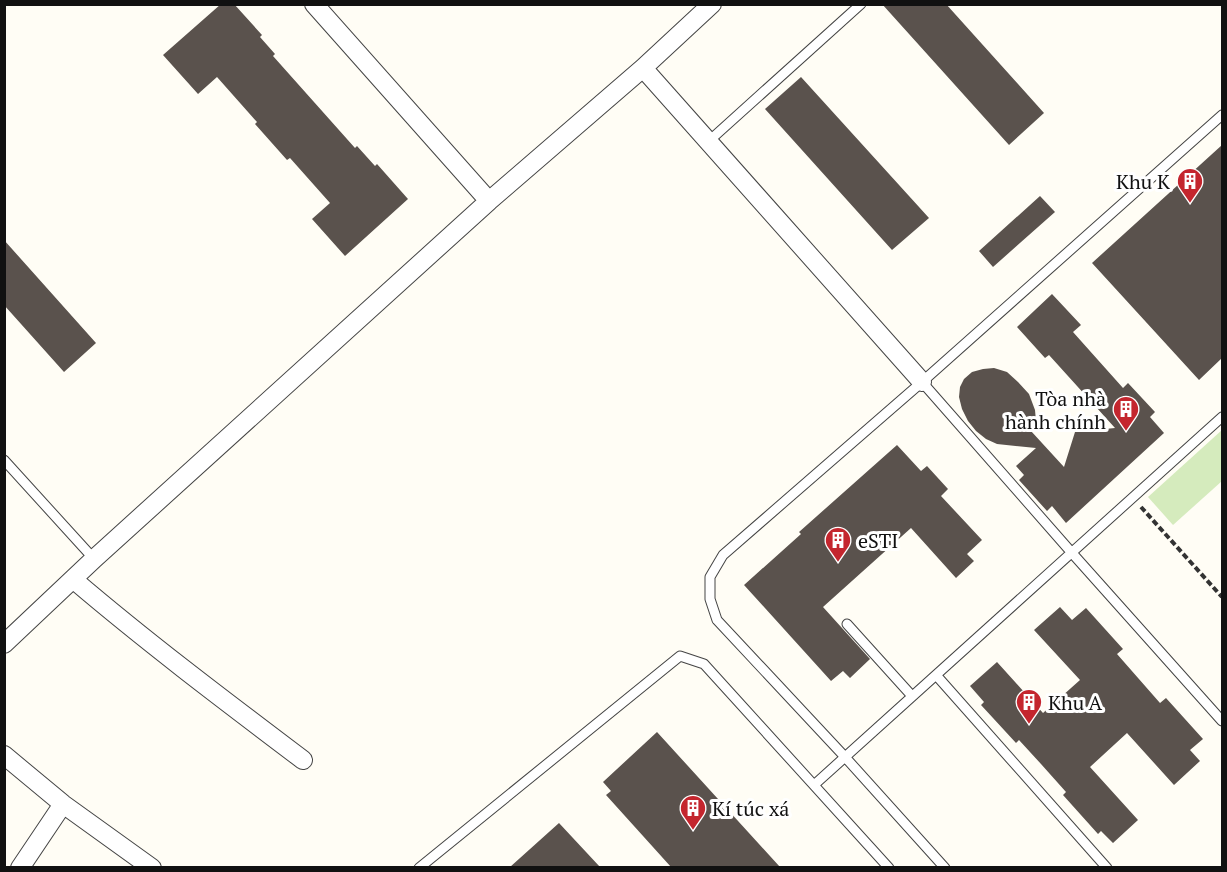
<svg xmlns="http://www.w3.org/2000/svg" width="1227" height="872" viewBox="0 0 1227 872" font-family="'PT Serif',serif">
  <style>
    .green { fill: #d5ebbd }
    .building { fill: #5a524d }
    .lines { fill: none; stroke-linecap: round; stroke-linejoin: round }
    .service-casing { stroke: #444; stroke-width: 11 }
    .minor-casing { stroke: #444; stroke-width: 20 }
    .path { stroke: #333; stroke-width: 4; stroke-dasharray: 6 3; stroke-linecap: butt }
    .service { stroke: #fff; stroke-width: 9 }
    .minor { stroke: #fff; stroke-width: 18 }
    .labels { text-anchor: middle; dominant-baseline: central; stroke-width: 6; stroke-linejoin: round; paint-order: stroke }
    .poi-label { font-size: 20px; fill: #111; stroke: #fff; text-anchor: start }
  </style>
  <rect width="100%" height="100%" fill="#fffdf5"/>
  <!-- green -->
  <path class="green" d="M 1222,430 L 1222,481 L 1173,525 L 1148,497 Z"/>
  <!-- building -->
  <path class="building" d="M 221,4 L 234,4 L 262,35 L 260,37 L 275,54 L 273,56 L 355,148 L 357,146 L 375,166 L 377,164 L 408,199 L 345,256 L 312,219 L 330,203 L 290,158 L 287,160 L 255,124 L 257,122 L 217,77 L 198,94 L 163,55 Z
    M 882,4 L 946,4 L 1044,113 L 1009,145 Z
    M 801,77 L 929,218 L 892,250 L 765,109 Z
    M 1222,145 L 1222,358 L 1199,380 L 1092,263 Z
    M 1040,196 L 1055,212 L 993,267 L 979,251 Z
    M 4,240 L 96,343 L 64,372 L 4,305 Z
    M 1052,294 L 1081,325 L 1073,332 L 1123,388 L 1128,383 L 1155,412 L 1150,417 L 1164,433 L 1066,523 L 1052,506 L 1047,511 L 1019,480 L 1024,475 L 1016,466 L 1036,448 L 997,444 L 986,439 L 976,431 L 968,421 L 962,409 L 959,397 L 960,387 L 964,379 L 972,372 L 983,369 L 994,368 L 1007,372 L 1018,382 L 1029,394 L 1035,410 L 1036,421 L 1031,431 L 1064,467 L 1075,432 L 1115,428 L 1049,355 L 1045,358 L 1017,327 Z
    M 897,445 L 921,471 L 927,466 L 948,489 L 941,496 L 982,540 L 967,554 L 974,561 L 956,578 L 911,528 L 823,607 L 870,659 L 850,678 L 843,671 L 831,681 L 744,585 L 801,534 L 799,532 Z
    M 1060,607 L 1072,620 L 1086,608 L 1123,649 L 1117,654 L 1160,703 L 1166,698 L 1203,739 L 1190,750 L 1200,761 L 1174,785 L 1127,733 L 1090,767 L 1138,820 L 1113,843 L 1101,831 L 1098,834 L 1063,795 L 1066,792 L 1041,764 L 1019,740 L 1016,743 L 993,718 L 981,705 L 984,702 L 970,686 L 997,662 L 1043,713 L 1080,680 L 1034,630 Z
    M 657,732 L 780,867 L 671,867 L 606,795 L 611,791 L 603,782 Z
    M 559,823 L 600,867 L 510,867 Z"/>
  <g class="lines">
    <!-- service casing -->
    <g class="service-casing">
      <path id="service" d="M 709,141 L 861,4
        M 922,382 L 1072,553 L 1222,721
        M 4,460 L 94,559
        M 847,624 L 912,696
        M 936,675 L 1107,868
        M 814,785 L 1222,417
        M 419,868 L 680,656 L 704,664 L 889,868
        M 945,868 L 845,757 L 717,620 L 710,599 L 710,577 L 723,555 L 922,382 L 1222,115"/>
    </g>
    <!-- minor casing -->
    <g class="minor-casing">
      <path id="minor" d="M 314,4 L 489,201
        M 643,68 L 922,382
        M 74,580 C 148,643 225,701 303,760
        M 4,644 L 94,559 L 489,201 L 643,68 L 712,4
        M 4,755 L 63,804 L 152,868
        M 20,868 L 63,804"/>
    </g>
    <!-- path -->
    <path class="path" d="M 1141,507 L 1222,597"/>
    <!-- service -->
    <use href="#service" class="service"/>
    <!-- minor -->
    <use href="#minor" class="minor"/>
  </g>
  <!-- icons -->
  <defs>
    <g id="building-pin" transform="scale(1.35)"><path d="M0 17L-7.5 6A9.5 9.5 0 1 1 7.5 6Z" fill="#c4262e" stroke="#fff"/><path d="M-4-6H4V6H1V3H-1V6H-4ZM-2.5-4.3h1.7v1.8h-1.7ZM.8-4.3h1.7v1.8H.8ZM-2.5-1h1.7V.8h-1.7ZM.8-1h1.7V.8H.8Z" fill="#fff"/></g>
  </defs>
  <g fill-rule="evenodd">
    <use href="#building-pin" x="1190" y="181"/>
    <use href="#building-pin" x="1126" y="409"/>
    <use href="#building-pin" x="838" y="540"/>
    <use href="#building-pin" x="1029" y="702"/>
    <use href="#building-pin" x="693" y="808"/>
  </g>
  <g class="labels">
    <!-- poi labels -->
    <g class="poi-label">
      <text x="1170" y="181" text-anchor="end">Khu K</text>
      <text x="1106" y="398" text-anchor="end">Tòa nhà<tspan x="1106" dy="23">hành chính</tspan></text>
      <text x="858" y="540">eSTI</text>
      <text x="1048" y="702">Khu A</text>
      <text x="712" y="808">Kí túc xá</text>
    </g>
  </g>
  <!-- border -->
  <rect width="1227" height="872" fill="none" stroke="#111111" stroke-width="12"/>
</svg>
